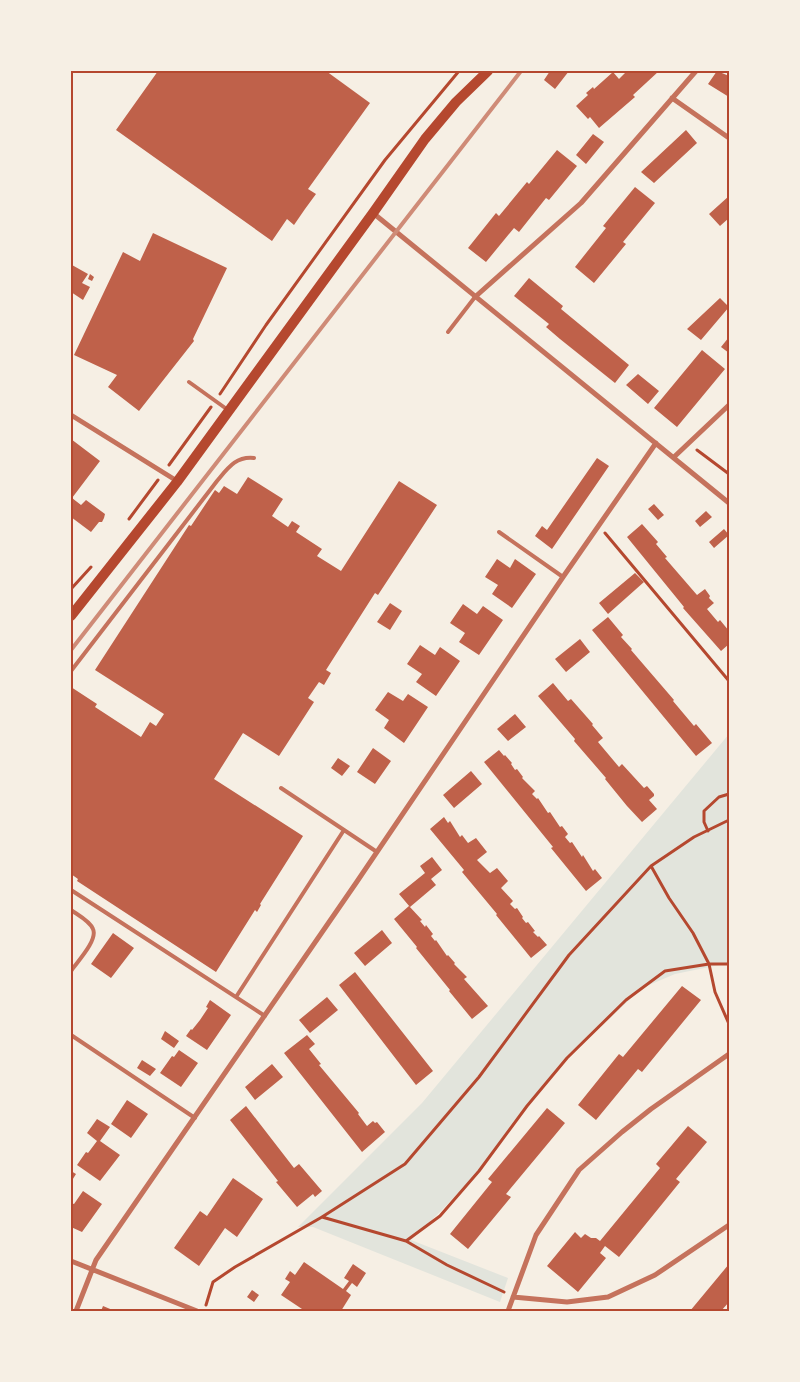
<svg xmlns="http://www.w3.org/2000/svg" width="800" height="1382" viewBox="0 0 800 1382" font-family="'Sofia Sans Condensed',sans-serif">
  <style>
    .green { fill: #e2e4dc }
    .building { fill: #bf614a }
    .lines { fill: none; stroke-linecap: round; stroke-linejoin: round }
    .path { stroke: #b5482f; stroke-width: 3 }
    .service { stroke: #c5725c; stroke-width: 4 }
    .minor { stroke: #c5725c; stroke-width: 5 }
    .secondary { stroke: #b5482f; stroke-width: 10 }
    .rail { stroke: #cf8b77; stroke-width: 4 }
    .neatline { fill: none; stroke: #b5482f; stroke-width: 2 }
  </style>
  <rect width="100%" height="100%" fill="#f6efe4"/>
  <!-- green -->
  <path class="green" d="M 729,734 L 729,963 L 675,974 L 642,988 L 563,1062 L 472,1178 L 441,1211 L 411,1240 L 508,1278 L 500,1302 L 313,1227 L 298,1227 L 422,1103 Z"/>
  <!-- building -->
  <path class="building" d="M 158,71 L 326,71 L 370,103 L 308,189 L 316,194 L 305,209 L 294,225 L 287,219 L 272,241 L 116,130 Z
    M 550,71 L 569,71 L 555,89 L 544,80 Z
    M 627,71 L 659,71 L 633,95 L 635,97 L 599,128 L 590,117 L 588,119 L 576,106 L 588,95 L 586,93 L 593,87 L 594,89 L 613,72 L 619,79 Z
    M 717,71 L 729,76 L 729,97 L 708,84 Z
    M 686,130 L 697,143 L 654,183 L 641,172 Z
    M 593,134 L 604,142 L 586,164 L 576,155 Z
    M 557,150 L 577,166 L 549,200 L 546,198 L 519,232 L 514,228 L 486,262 L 468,248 L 496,213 L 499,216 L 527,182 L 529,184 Z
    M 635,187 L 655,203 L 623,242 L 626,244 L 594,283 L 575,267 L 606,228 L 603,226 Z
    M 729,196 L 729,218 L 720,226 L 709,214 Z
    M 153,233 L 227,268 L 193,339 L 194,341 L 139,411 L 108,387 L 117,375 L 74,355 L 123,252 L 140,261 Z
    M 72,265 L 88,274 L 82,283 L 90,287 L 83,300 L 71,292 Z
    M 90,274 L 94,277 L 92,281 L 88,279 Z
    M 529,278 L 563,306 L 561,309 L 629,365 L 615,383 L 560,339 L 546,327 L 549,324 L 514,296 Z
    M 720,298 L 729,307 L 701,340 L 687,329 Z
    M 729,337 L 729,353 L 721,347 Z
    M 702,350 L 725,369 L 677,427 L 654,408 Z
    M 638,374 L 659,391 L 648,404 L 626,385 Z
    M 71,439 L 100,461 L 72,498 L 81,505 L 86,500 L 105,514 L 104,518 L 102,522 L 99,522 L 91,532 L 71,517 Z
    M 597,458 L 609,466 L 552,549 L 535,536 L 542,526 L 547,530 Z
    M 248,477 L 283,499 L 272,516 L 288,527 L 292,521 L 300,526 L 296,532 L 322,549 L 317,556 L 341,571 L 399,481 L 437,505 L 378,595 L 375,593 L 326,670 L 331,673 L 324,685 L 319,682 L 308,698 L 314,702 L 279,756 L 243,733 L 214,779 L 303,836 L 260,904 L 261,905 L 257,912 L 255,910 L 216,972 L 77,881 L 78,879 L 71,874 L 71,687 L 97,704 L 95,707 L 141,737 L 150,722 L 156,726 L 164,714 L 95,670 L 189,525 L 191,526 L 215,490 L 219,493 L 224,486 L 237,494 Z
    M 654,504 L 664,515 L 658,520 L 648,509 Z
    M 706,511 L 712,517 L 700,527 L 695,521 Z
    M 642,524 L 658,542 L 656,544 L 667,557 L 665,558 L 697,595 L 705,589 L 710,596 L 709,598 L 714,603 L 707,609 L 718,622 L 720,620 L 729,631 L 729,644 L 721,651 L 683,608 L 684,607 L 627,537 Z
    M 724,529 L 729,535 L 714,548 L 709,542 Z
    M 497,559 L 510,568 L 515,559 L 536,574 L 512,608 L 492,594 L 498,585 L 485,577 Z
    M 635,573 L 644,582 L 608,614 L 599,603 Z
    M 390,603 L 402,611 L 390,630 L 377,622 Z
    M 463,604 L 477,614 L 483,606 L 503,620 L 479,655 L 459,642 L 465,633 L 450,623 Z
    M 608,617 L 623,635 L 621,637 L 632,649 L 631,650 L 674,700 L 673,701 L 694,726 L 696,724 L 712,743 L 696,756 L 592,630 Z
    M 580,639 L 590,652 L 566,672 L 555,659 Z
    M 420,645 L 435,655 L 440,647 L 460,661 L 436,696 L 416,682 L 422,674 L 407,664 Z
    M 553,683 L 568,701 L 571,699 L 593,724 L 592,725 L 603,738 L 598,742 L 619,767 L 622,764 L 644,788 L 647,786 L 654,794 L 654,796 L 649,800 L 657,809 L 642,822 L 627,806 L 605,779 L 606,778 L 574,741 L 575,739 L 538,696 Z
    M 388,692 L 403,701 L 408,694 L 428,707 L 404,743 L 384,728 L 389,720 L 375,710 Z
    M 515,714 L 526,727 L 508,741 L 497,729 Z
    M 373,748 L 391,761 L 375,784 L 357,772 Z
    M 499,750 L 504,756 L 505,755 L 512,763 L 511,764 L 515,770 L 517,769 L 523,777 L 522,778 L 535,791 L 532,794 L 537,799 L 538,798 L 548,813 L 550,812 L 560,827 L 562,826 L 568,834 L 565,837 L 570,843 L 572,842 L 582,857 L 583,855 L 593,871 L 595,869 L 602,878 L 586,891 L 551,848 L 553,847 L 484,762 Z
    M 338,758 L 350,766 L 342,776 L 331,768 Z
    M 471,771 L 482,784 L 454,808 L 443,795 Z
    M 444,817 L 448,823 L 450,821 L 460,837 L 462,835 L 468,843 L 476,838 L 487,852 L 477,860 L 490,873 L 497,868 L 508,881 L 501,888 L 513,901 L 510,904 L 515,909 L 517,908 L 523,917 L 522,918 L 526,923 L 528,922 L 535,931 L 533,932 L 538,937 L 539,936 L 547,945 L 531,958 L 496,915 L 497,914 L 462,872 L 464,870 L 430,829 Z
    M 432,857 L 442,870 L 431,879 L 436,885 L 410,907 L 399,894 L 425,873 L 420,866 Z
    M 409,906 L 422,920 L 420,921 L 425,927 L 426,925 L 433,934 L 431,936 L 435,941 L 436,940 L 447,956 L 448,955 L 455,963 L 454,964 L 467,977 L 464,979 L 488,1006 L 472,1019 L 449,991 L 450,990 L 416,948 L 417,947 L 394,919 Z
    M 382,930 L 392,943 L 365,966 L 354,953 Z
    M 113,933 L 134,948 L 111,978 L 91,964 Z
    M 355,972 L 433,1071 L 416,1085 L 339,985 Z
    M 682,986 L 701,1000 L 642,1072 L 638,1069 L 596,1120 L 578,1105 L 619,1054 L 623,1057 Z
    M 327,997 L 338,1010 L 310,1033 L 299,1020 Z
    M 210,1000 L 231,1015 L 207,1050 L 186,1036 L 191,1029 L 192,1030 L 200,1020 L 208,1008 L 206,1007 Z
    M 165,1031 L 179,1041 L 174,1048 L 161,1039 Z
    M 307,1035 L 315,1044 L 309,1049 L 321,1064 L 319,1065 L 359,1113 L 358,1114 L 367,1126 L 373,1121 L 375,1123 L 377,1122 L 385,1132 L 362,1152 L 284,1053 Z
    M 179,1050 L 198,1063 L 181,1087 L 160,1073 L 172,1056 L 174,1057 Z
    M 142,1060 L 156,1069 L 150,1076 L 137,1068 Z
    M 272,1064 L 283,1077 L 255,1100 L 245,1087 Z
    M 127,1100 L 148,1114 L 131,1138 L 111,1124 Z
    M 246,1106 L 294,1168 L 299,1164 L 322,1191 L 315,1197 L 313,1194 L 297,1207 L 276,1182 L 278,1181 L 230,1120 Z
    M 547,1108 L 565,1123 L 506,1194 L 511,1197 L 468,1249 L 450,1234 L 492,1182 L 488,1179 Z
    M 97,1119 L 110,1127 L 100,1141 L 120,1155 L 100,1181 L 77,1165 L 86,1152 L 88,1153 L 97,1141 L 87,1133 Z
    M 688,1126 L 707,1142 L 676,1179 L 680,1182 L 619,1257 L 605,1246 L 600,1253 L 606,1258 L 578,1292 L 547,1266 L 575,1232 L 581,1238 L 585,1234 L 591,1238 L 596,1238 L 600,1241 L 660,1168 L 656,1164 Z
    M 71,1171 L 76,1174 L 71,1182 Z
    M 233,1178 L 263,1199 L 237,1237 L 225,1228 L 199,1266 L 174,1248 L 200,1211 L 207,1216 Z
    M 83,1191 L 102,1204 L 82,1232 L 71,1227 L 71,1203 L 74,1204 Z
    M 304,1262 L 343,1289 L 349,1281 L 344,1278 L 353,1264 L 366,1273 L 357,1287 L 352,1283 L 346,1291 L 351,1295 L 341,1311 L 305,1311 L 281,1295 L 290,1282 L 285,1279 L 290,1271 L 295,1275 Z
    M 729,1264 L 729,1302 L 721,1311 L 690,1311 Z
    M 252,1290 L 259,1295 L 254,1302 L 247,1297 Z
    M 103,1306 L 115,1311 L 101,1311 Z"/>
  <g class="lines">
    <!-- path -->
    <path class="path" d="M 220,394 L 266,325 L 385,160 L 459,71
      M 697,450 L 729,474
      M 169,465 L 211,407
      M 129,519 L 158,480
      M 605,533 L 729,681
      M 71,589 L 91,567
      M 708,831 L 704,822 L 704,811 L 719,797 L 729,794
      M 651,866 L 669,898 L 693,933 L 709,964 L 715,992 L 729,1024
      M 322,1217 L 406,1241 L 447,1265 L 504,1292
      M 406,1241 L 440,1216 L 479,1171 L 527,1106 L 567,1058 L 626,1000 L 665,971 L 709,964 L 729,964
      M 206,1305 L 213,1282 L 235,1267 L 322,1217 L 405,1164 L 479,1077 L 569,955 L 651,866 L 694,837 L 729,820"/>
    <!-- service -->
    <path class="service" d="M 448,332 L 475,297
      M 189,382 L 228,410
      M 499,532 L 563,577
      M 71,671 L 217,481 C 228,468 236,456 254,458
      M 281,788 L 377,852
      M 71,890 L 265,1016
      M 71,910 C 78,915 90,921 93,929 C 98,940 78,961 71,971
      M 236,997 L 344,830
      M 71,1035 L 195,1118"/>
    <!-- minor -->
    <path class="minor" d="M 672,98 L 729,138
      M 373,213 L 729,503
      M 475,297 L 581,203 L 696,71
      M 71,415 L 177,481
      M 674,457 L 729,405
      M 71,1261 L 197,1311
      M 513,1297 L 567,1302 L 608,1297 L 655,1275 L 729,1225
      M 76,1311 L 96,1260 L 356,883 L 563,577 L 656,443
      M 508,1311 L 536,1235 L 579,1170 L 622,1132 L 651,1109 L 729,1054"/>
    <!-- secondary -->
    <path class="secondary" d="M 71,616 L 177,482 L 373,213 L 425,139 L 456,102 L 488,71"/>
    <!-- rail -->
    <path class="rail" d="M 71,650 L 521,71"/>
  </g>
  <!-- border -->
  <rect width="800" height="1382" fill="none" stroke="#f6efe4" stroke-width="145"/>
  <rect x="72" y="72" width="656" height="1238" class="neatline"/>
</svg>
